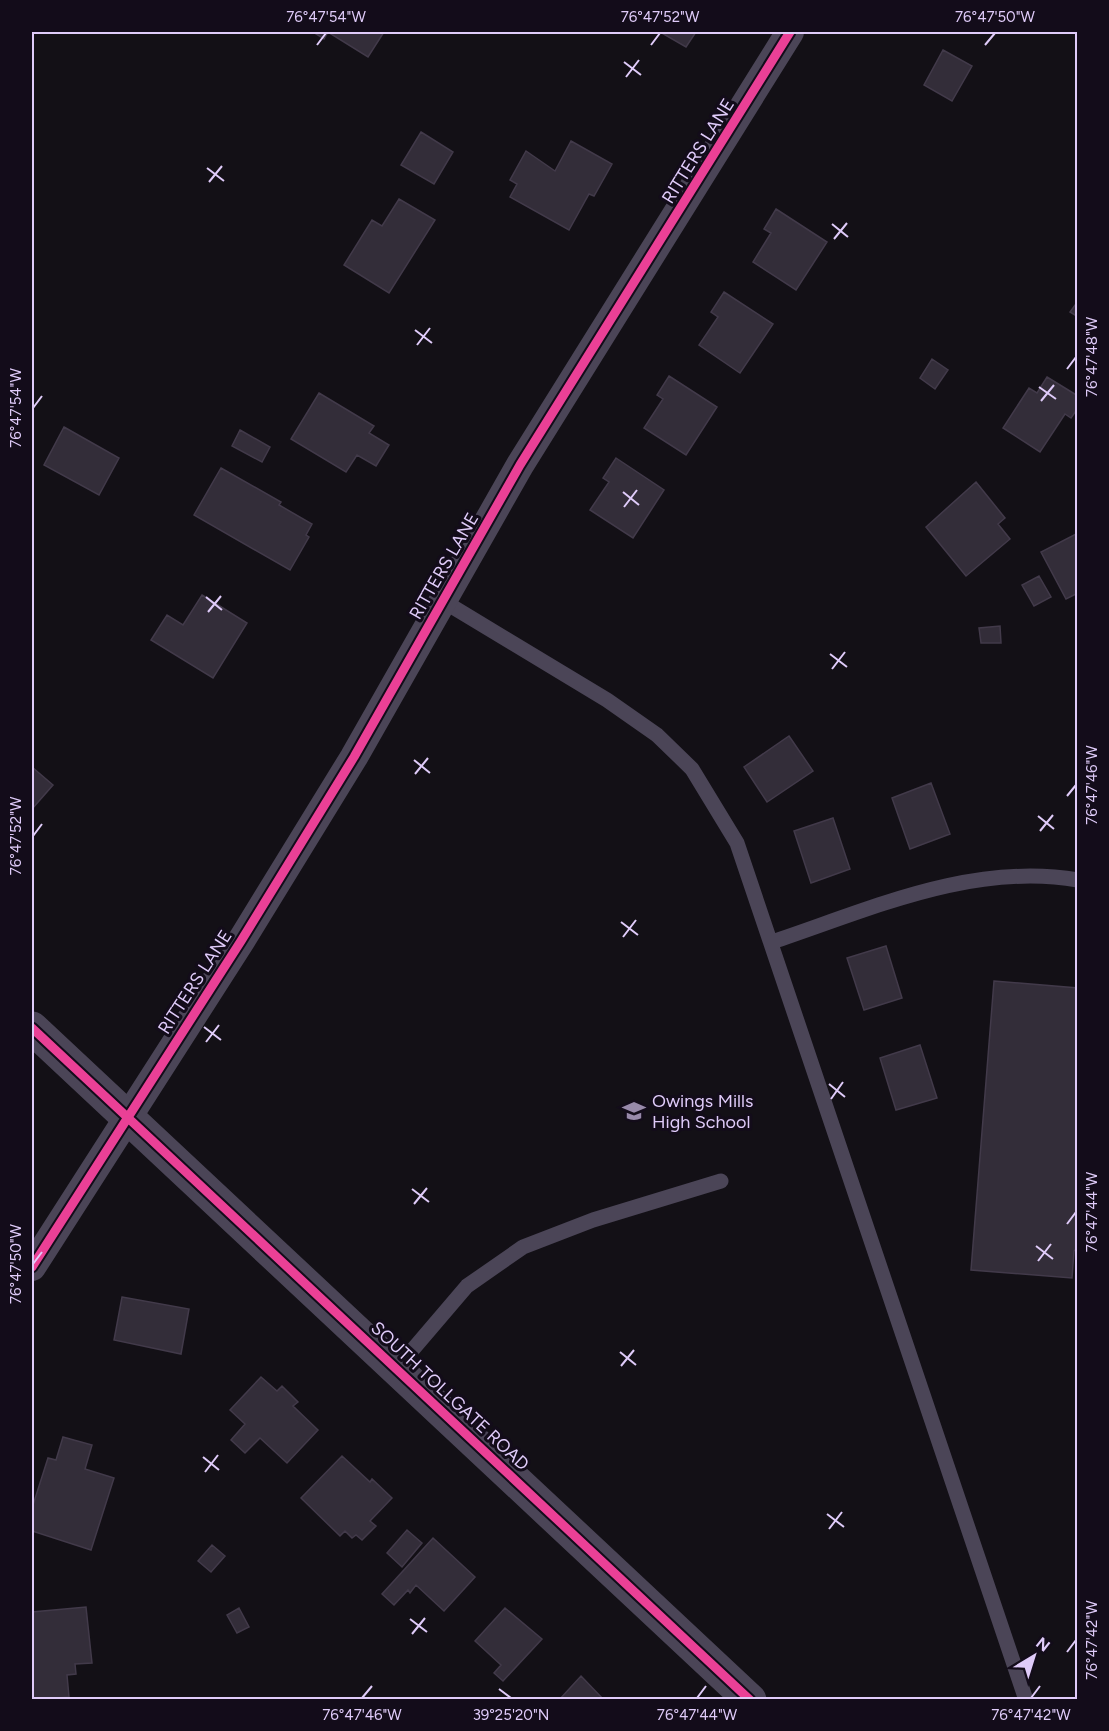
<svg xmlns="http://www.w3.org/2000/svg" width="1109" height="1731" viewBox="0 0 1109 1731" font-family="Figtree,sans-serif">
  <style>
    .building { fill: #332d39; stroke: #423a4a; stroke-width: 1.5 }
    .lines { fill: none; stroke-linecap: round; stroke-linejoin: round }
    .service { stroke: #4b4557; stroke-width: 15 }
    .minor { stroke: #4b4557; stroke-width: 28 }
    .tertiary { stroke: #4b4557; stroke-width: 33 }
    .cycleway-casing { stroke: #130c1a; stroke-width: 13 }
    .cycleway { stroke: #ea4096; stroke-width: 9 }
    .ticks { fill: none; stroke: #dfcbf9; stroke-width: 2 }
    .labels { text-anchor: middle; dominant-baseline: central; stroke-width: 6; stroke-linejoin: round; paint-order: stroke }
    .street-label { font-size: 18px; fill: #dfcbf9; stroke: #130c1a }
    .poi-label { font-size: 18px; fill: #dfcbf9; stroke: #130c1a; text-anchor: start }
    .neatline { fill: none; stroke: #dfcbf9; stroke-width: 2 }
    .ticks-label { font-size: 15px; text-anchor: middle; fill: #dfcbf9 }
  </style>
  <rect width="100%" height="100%" fill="#131016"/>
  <!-- building -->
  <path class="building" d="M 313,32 L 384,32 L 368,57 L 328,32 L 324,39 Z
    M 660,32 L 696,32 L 686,47 Z
    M 943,50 L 972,66 L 952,101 L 924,85 Z
    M 421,132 L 453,152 L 434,184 L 401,165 Z
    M 571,141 L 612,164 L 594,196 L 589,194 L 569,230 L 510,197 L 517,184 L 510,180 L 526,151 L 555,171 Z
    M 399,199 L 435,220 L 389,293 L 344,265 L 372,220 L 382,226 Z
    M 776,209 L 827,242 L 796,290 L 753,262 L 771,233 L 764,229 Z
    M 724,292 L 773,324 L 740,373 L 699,345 L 718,317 L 711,312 Z
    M 1078,301 L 1078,317 L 1070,312 Z
    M 932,359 L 948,370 L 935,389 L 920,378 Z
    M 669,376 L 717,407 L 686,455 L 644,428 L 663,399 L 657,395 Z
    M 1047,377 L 1078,396 L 1078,408 L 1071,418 L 1065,414 L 1040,452 L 1003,428 L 1029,388 L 1037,393 Z
    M 319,393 L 374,426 L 369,433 L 389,445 L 376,466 L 357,455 L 346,472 L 291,439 Z
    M 64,427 L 119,458 L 99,495 L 44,465 Z
    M 240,430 L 270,447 L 262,462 L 232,446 Z
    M 616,458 L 664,490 L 633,538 L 590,510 L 609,482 L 603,478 Z
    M 221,468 L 281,502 L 279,505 L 312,524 L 306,535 L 309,537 L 290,570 L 194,515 Z
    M 976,482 L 1005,518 L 998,524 L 1010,539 L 966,576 L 926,527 Z
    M 1078,533 L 1078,593 L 1066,599 L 1041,552 Z
    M 1039,576 L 1051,597 L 1034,606 L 1022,585 Z
    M 202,595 L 247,623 L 213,678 L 151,640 L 167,615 L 183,625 Z
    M 1000,626 L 1001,643 L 981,643 L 979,628 Z
    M 789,736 L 813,771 L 767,802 L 744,767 Z
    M 32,767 L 53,785 L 32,809 Z
    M 931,783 L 950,834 L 910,849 L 892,798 Z
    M 833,818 L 850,869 L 811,883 L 794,831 Z
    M 886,946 L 902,998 L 864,1010 L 847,958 Z
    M 994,981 L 1078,988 L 1078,1247 L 1074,1251 L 1072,1278 L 971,1270 Z
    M 920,1045 L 937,1098 L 896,1110 L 880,1058 Z
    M 122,1297 L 189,1309 L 181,1354 L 114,1340 Z
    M 261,1377 L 277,1391 L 282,1386 L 298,1402 L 293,1406 L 318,1430 L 287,1463 L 260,1438 L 245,1453 L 231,1440 L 245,1424 L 230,1410 Z
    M 63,1437 L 92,1445 L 85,1469 L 114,1478 L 91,1550 L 32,1531 L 32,1508 L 48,1458 L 56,1460 Z
    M 342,1456 L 370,1482 L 372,1479 L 392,1498 L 370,1521 L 376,1526 L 362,1540 L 356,1535 L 352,1538 L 345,1531 L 340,1536 L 301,1498 Z
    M 407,1530 L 422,1543 L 402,1567 L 387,1553 Z
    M 433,1538 L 475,1577 L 444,1611 L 416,1585 L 410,1593 L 408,1590 L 394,1605 L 382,1594 Z
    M 212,1545 L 225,1556 L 211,1572 L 198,1561 Z
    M 86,1607 L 92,1663 L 75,1664 L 76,1674 L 67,1675 L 69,1697 L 32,1700 L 32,1612 Z
    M 239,1608 L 249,1627 L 237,1633 L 227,1615 Z
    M 505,1608 L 542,1639 L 503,1681 L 494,1673 L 501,1665 L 475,1641 Z
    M 581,1676 L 604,1700 L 559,1700 Z"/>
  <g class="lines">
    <!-- service -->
    <path class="service" d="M 443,601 L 607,700 L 657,735 L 692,769 L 737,843 L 1026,1700
      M 772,942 C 871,909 972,862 1078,880
      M 397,1368 L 467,1286 L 523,1247 L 593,1220 L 721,1181"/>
    <!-- minor -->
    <path class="minor" d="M 32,1267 L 241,941 L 354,757 L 520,465 L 790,32"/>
    <!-- tertiary -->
    <path class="tertiary" d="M 32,1028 L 750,1700"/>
    <!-- cycleway casing -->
    <g class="cycleway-casing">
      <path id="cycleway" d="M 32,1028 L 750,1700
        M 32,1267 L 241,941 L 354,757 L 520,465 L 790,32"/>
    </g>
    <!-- cycleway -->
    <use href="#cycleway" class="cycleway"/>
  </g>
  <!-- ticks -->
  <path class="ticks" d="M 317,45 L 326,33M 651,45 L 660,33M 985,45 L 995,33M 624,62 L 641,75M 626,77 L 639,60M 207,168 L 224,181M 209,182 L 222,166M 832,224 L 848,237M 834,239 L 847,223M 415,330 L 432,343M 417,345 L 430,328M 1067,369 L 1076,357M 1039,387 L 1056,399M 1041,401 L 1054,385M 33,408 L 42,396M 623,492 L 639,505M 624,507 L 637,490M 206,597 L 222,610M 208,612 L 221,596M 830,654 L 847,667M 832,669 L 845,652M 414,760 L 430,773M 415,774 L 428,758M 1067,796 L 1076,785M 1038,816 L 1054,829M 1040,831 L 1053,815M 33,836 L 42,824M 621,922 L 638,935M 623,937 L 636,920M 204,1027 L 221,1040M 206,1042 L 219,1025M 829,1084 L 845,1097M 831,1099 L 843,1082M 412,1189 L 429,1202M 414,1204 L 427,1188M 1067,1224 L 1076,1212M 1036,1246 L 1053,1259M 1038,1261 L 1051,1244M 33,1264 L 42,1252M 620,1352 L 636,1365M 621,1366 L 634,1350M 203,1457 L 219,1470M 205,1472 L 218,1455M 827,1514 L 844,1527M 829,1529 L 842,1512M 410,1619 L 427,1632M 412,1634 L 425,1618M 1067,1652 L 1076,1640M 499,1689 L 511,1698M 362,1698 L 372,1686M 697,1698 L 706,1686M 1031,1698 L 1040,1686"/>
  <!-- icons -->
  <defs>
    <g id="school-bare" transform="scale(1.8)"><path d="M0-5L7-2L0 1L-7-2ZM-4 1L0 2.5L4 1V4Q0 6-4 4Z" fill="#988aaa" stroke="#130c1a" stroke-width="2.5" paint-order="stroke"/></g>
  </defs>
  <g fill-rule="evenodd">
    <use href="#school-bare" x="634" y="1111"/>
  </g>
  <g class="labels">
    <!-- street labels -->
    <g class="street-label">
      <text transform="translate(698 151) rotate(-58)">RITTERS LANE</text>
      <text transform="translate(444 566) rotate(-60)">RITTERS LANE</text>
      <text transform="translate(195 982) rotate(-57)">RITTERS LANE</text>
      <text transform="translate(450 1396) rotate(43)">SOUTH TOLLGATE ROAD</text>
    </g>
    <!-- poi labels -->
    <g class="poi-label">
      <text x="652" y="1101">Owings Mills<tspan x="652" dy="21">High School</tspan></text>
    </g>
  </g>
  <!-- border -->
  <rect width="1109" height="1731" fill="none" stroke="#130c1a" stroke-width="66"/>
  <!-- north arrow -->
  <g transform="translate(1034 1656) rotate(38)" stroke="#130c1a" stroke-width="4.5" paint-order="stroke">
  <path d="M0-4.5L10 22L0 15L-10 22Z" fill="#dfcbf9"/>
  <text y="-9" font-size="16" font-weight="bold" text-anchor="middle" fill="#dfcbf9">N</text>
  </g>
  <rect x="33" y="33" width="1043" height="1665" class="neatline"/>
  <g class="ticks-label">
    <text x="326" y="22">76°47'54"W</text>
    <text x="660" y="22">76°47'52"W</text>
    <text x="995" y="22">76°47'50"W</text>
    <text transform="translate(1092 357) rotate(-90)" y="5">76°47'48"W</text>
    <text transform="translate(16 408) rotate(-90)" y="5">76°47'54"W</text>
    <text transform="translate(1092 785) rotate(-90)" y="5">76°47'46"W</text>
    <text transform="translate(16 836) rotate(-90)" y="5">76°47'52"W</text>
    <text transform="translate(1092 1212) rotate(-90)" y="5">76°47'44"W</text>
    <text transform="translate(16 1264) rotate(-90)" y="5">76°47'50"W</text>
    <text transform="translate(1092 1640) rotate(-90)" y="5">76°47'42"W</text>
    <text x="362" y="1720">76°47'46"W</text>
    <text x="511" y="1720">39°25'20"N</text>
    <text x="697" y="1720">76°47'44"W</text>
    <text x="1031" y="1720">76°47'42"W</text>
  </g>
</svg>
